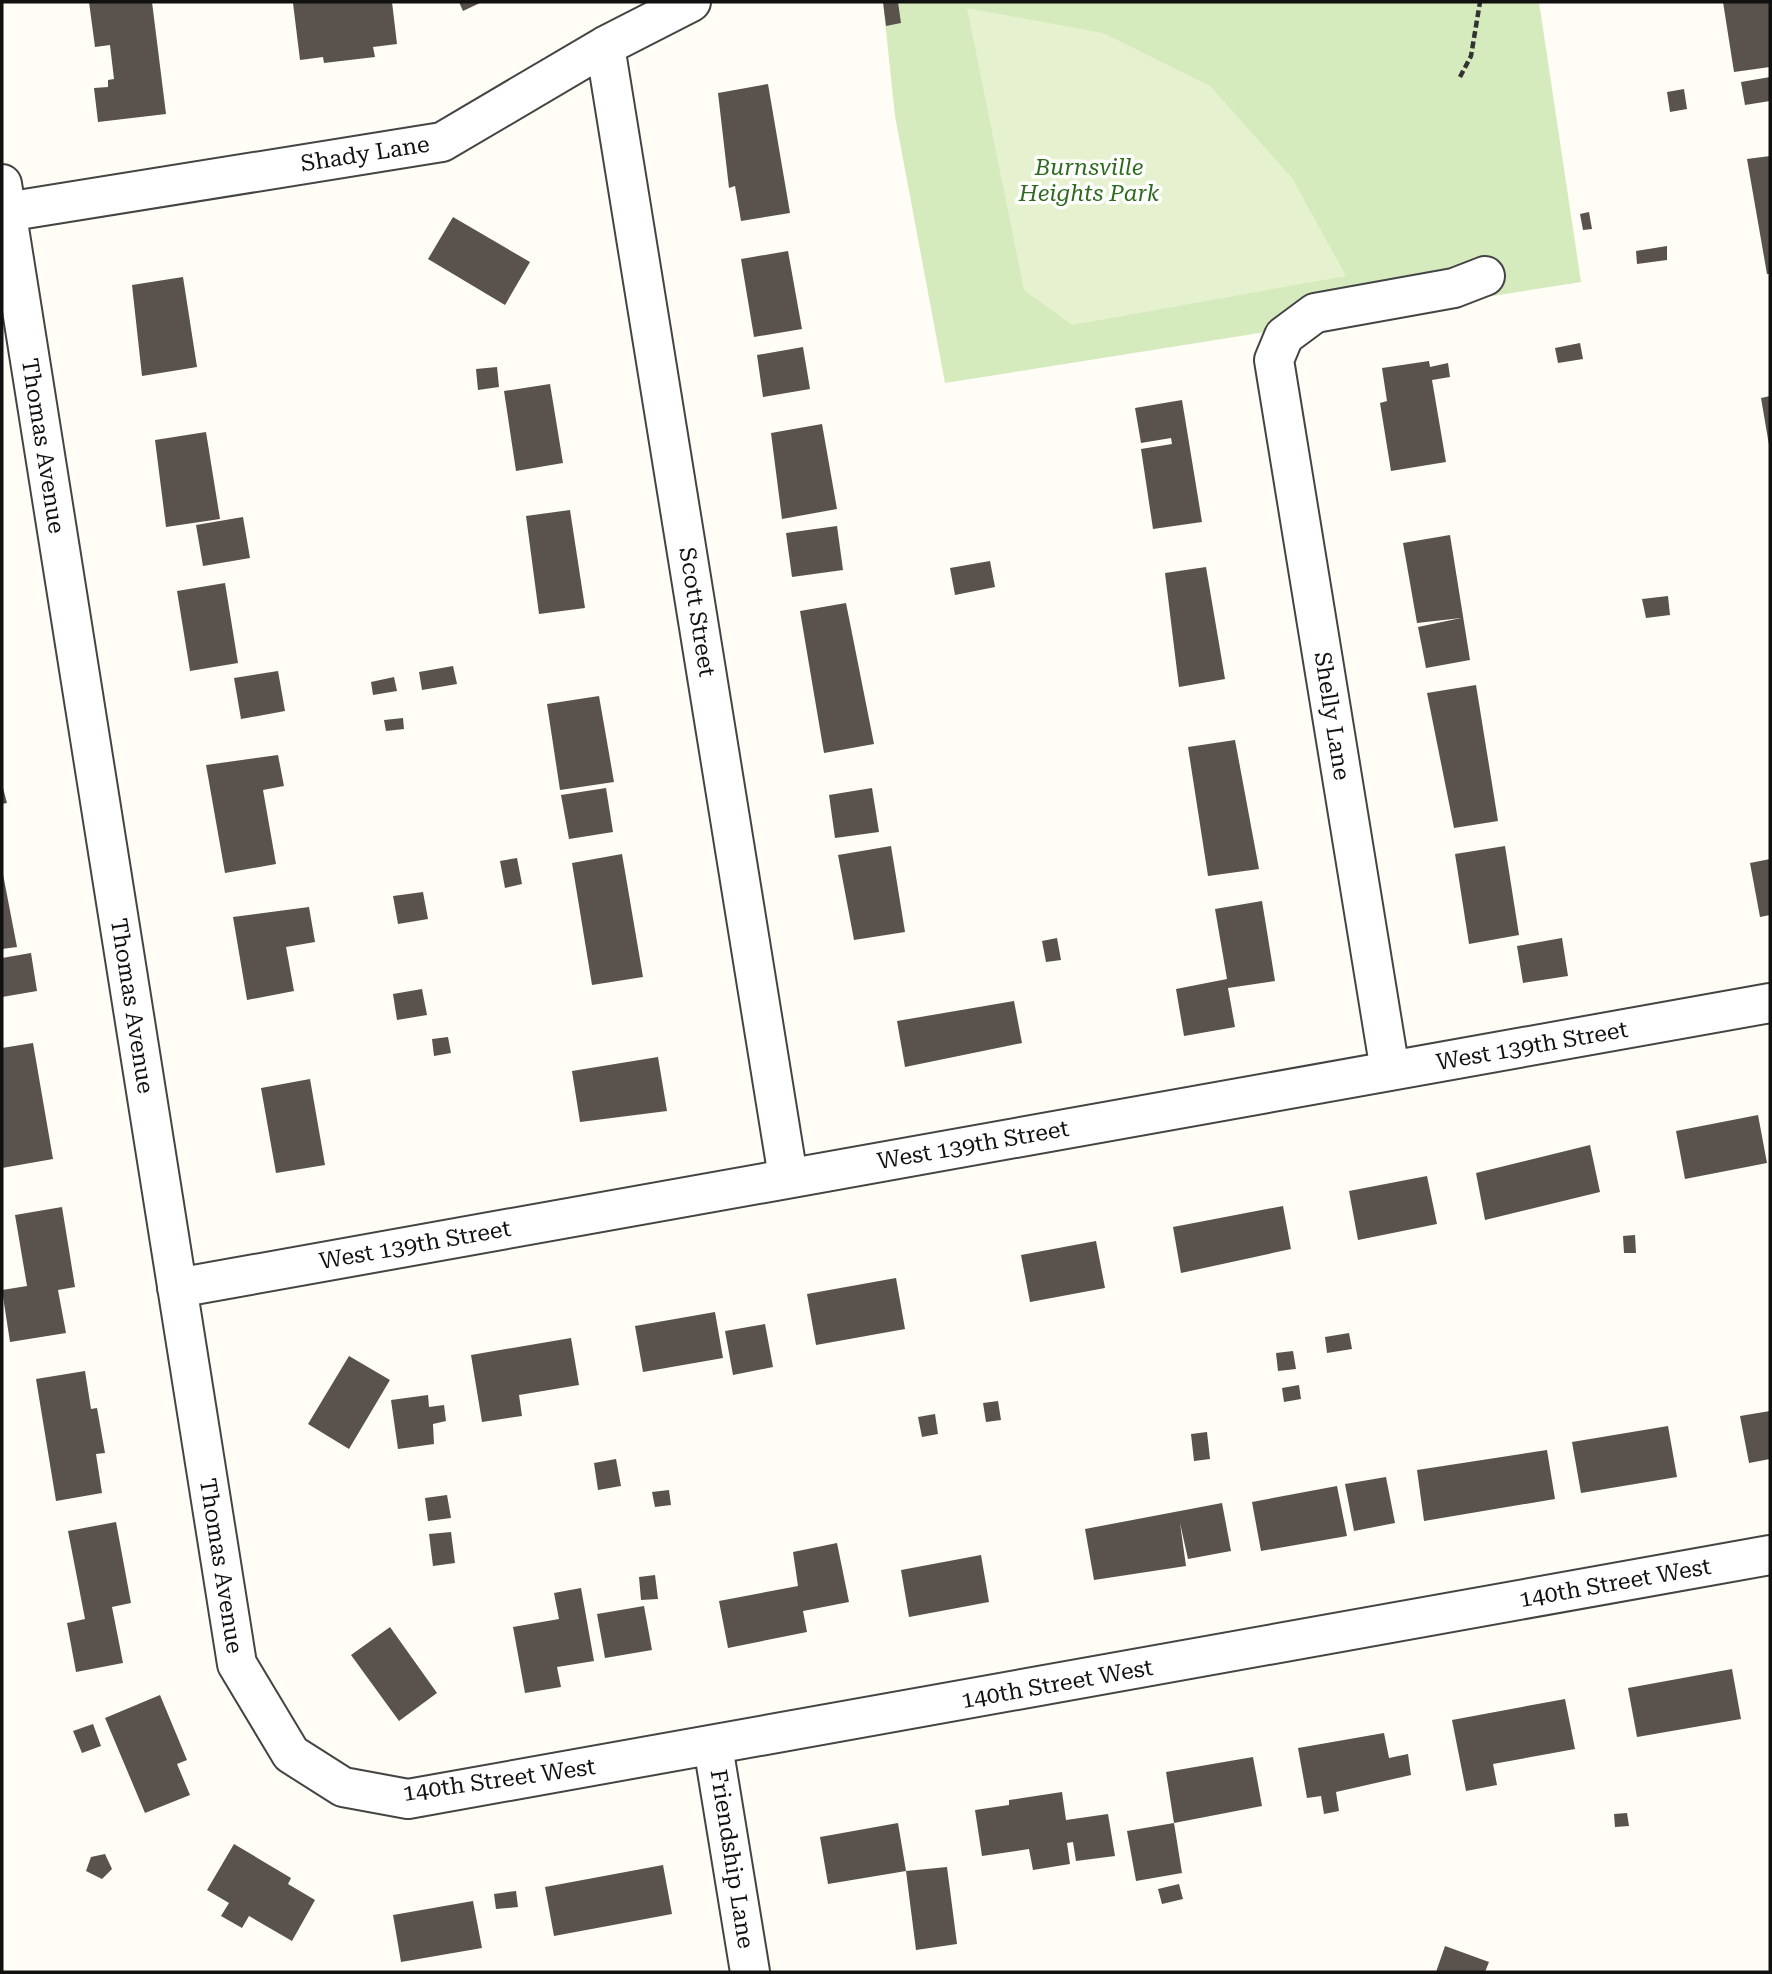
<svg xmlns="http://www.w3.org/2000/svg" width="1772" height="1974" viewBox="0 0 1772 1974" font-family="'Roboto Serif',serif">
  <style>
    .green { fill: #d5ebbd }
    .pitch { fill: #e6f2cf }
    .building { fill: #5a524d }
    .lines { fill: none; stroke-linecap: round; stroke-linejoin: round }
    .minor-casing { stroke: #444; stroke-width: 42 }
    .path { stroke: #333; stroke-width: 4.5; stroke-dasharray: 7 3.5; stroke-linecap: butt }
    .minor { stroke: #fff; stroke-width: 38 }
    .labels { text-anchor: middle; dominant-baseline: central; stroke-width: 7; stroke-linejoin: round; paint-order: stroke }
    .street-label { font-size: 23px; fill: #111; stroke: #fff }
    .park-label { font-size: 23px; font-style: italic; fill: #2f6b1f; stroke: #fff }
  </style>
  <rect width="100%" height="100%" fill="#fffdf5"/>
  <!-- green -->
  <path class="green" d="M 883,2 L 1539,2 L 1581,282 L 945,383 L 895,116 Z"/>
  <!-- pitch -->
  <path class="pitch" d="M 967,8 L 1103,33 L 1210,86 L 1292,178 L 1346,276 L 1072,325 L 1024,290 Z"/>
  <!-- building -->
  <path class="building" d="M 89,2 L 152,2 L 166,114 L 98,122 L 94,88 L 108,87 L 108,80 L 114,79 L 110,45 L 95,47 Z
    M 392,2 L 397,44 L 373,47 L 375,57 L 324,63 L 323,57 L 300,60 L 293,3 Z
    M 459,2 L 482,2 L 463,11 Z
    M 883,2 L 898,2 L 901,23 L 886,26 Z
    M 1723,2 L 1770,2 L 1770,67 L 1734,72 Z
    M 1770,77 L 1770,101 L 1745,105 L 1741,82 Z
    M 768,84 L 790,213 L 741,221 L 735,186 L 729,188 L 718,93 Z
    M 1684,89 L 1687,109 L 1670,112 L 1667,92 Z
    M 1770,156 L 1770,274 L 1767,274 L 1747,159 Z
    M 1589,212 L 1592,229 L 1583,230 L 1580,214 Z
    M 453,217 L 530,262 L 505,305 L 428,259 Z
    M 1667,246 L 1667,260 L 1637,264 L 1636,251 Z
    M 788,251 L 802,329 L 754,337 L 741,259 Z
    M 183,277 L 197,367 L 142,376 L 132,285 Z
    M 1580,343 L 1583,359 L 1558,363 L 1555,348 Z
    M 803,347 L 810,389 L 763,397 L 757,355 Z
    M 1429,361 L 1430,367 L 1448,363 L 1450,377 L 1432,380 L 1446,462 L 1391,471 L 1380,403 L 1387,401 L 1382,368 Z
    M 497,367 L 499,387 L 478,390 L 476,369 Z
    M 550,384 L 563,463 L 516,471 L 504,391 Z
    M 1770,396 L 1770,445 L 1769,445 L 1761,398 Z
    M 1182,400 L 1202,522 L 1153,529 L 1141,449 L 1172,444 L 1171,438 L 1141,443 L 1135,408 Z
    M 822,424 L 837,509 L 782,519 L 771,433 Z
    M 206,432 L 220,519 L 166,527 L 155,440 Z
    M 570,510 L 585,608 L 539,614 L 526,516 Z
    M 243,517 L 250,558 L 203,566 L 196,525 Z
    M 837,526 L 843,570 L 792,577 L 786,533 Z
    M 1450,535 L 1470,660 L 1426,668 L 1418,627 L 1461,618 L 1417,623 L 1403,543 Z
    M 990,561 L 995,587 L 955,595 L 950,568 Z
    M 1206,567 L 1225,679 L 1179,687 L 1165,573 Z
    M 225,583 L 238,663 L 190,671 L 177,591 Z
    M 1668,596 L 1670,615 L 1646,618 L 1642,599 Z
    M 846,603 L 874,744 L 824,753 L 800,611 Z
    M 453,666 L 457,684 L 422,690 L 419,672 Z
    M 278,671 L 285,711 L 241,719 L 234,678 Z
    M 394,677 L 397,691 L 373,695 L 371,682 Z
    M 1476,685 L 1498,821 L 1454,828 L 1427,693 Z
    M 599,696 L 614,782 L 560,790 L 547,704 Z
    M 403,718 L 404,729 L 386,731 L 384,720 Z
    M 1235,740 L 1259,869 L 1208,876 L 1188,747 Z
    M 278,755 L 284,786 L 263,790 L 276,864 L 225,873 L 206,765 Z
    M 2,784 L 7,803 L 2,804 Z
    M 606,788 L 613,832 L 569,839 L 561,795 Z
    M 872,788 L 879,832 L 835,838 L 829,795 Z
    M 891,846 L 905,932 L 854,940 L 838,855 Z
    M 1505,846 L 1519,935 L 1469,944 L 1455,854 Z
    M 622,854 L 643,977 L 592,985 L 572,863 Z
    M 517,858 L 522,884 L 505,888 L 500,861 Z
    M 1770,859 L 1770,915 L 1760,917 L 1750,863 Z
    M 2,869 L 17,947 L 2,949 Z
    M 423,892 L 428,919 L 398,924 L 393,896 Z
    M 1262,901 L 1275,981 L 1228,988 L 1235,1027 L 1184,1036 L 1176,989 L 1227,979 L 1215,909 Z
    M 309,907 L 315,942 L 286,947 L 294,991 L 247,1000 L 233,917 Z
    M 1057,938 L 1061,960 L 1046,962 L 1042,941 Z
    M 1562,938 L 1568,976 L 1523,983 L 1517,946 Z
    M 31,953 L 37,991 L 2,997 L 2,958 Z
    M 422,989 L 427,1015 L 397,1020 L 393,994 Z
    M 1014,1001 L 1022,1043 L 905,1067 L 897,1021 Z
    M 448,1037 L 451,1053 L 434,1056 L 432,1039 Z
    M 33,1043 L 53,1159 L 2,1168 L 2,1048 Z
    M 658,1057 L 667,1111 L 580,1122 L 572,1071 Z
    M 310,1079 L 325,1165 L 276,1173 L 261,1088 Z
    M 1758,1115 L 1767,1163 L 1685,1179 L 1676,1131 Z
    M 1590,1145 L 1600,1192 L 1485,1220 L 1476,1173 Z
    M 1427,1176 L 1437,1224 L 1358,1240 L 1349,1191 Z
    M 1283,1206 L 1291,1249 L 1181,1273 L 1173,1227 Z
    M 62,1207 L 75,1287 L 58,1290 L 66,1333 L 10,1342 L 2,1290 L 27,1286 L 15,1215 Z
    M 1635,1235 L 1636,1253 L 1624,1253 L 1623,1236 Z
    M 1096,1241 L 1105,1288 L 1030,1302 L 1021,1255 Z
    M 896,1278 L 905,1329 L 816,1345 L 807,1294 Z
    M 715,1312 L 723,1358 L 643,1372 L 635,1326 Z
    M 765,1324 L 773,1367 L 733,1375 L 725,1331 Z
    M 1349,1333 L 1352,1349 L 1327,1353 L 1325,1337 Z
    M 571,1338 L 579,1385 L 519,1395 L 522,1416 L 482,1422 L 471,1355 Z
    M 1293,1351 L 1296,1369 L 1278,1371 L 1276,1353 Z
    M 349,1356 L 390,1380 L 349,1449 L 308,1424 Z
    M 85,1371 L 91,1409 L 97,1408 L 105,1453 L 96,1454 L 102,1493 L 56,1501 L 36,1379 Z
    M 1299,1385 L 1301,1399 L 1284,1402 L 1282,1388 Z
    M 428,1395 L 429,1407 L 444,1405 L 446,1421 L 433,1424 L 434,1444 L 398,1449 L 391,1400 Z
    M 998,1401 L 1001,1420 L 986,1422 L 983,1403 Z
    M 1770,1411 L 1770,1459 L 1749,1463 L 1740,1416 Z
    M 935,1414 L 938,1434 L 922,1437 L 918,1417 Z
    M 1668,1426 L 1677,1477 L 1581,1493 L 1572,1442 Z
    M 1207,1432 L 1210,1459 L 1194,1461 L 1191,1434 Z
    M 1547,1450 L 1555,1499 L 1424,1521 L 1417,1470 Z
    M 616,1459 L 621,1486 L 598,1490 L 594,1463 Z
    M 1386,1477 L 1395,1523 L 1354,1531 L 1345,1484 Z
    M 1337,1486 L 1347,1536 L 1261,1551 L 1252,1502 Z
    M 669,1490 L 671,1505 L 655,1507 L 652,1492 Z
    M 447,1495 L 451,1518 L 428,1521 L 425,1498 Z
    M 1222,1503 L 1231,1551 L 1188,1559 L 1180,1523 L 1186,1566 L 1094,1580 L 1085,1529 Z
    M 116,1522 L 131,1603 L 112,1607 L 123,1663 L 76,1672 L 67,1623 L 85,1619 L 68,1531 Z
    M 451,1532 L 455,1563 L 433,1566 L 429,1534 Z
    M 837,1543 L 849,1602 L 803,1611 L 807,1632 L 728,1648 L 719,1601 L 798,1586 L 793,1552 Z
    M 981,1555 L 989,1602 L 909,1617 L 901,1570 Z
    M 655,1575 L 658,1599 L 641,1600 L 639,1577 Z
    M 581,1588 L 594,1661 L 557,1667 L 561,1687 L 525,1693 L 513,1627 L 559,1619 L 554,1593 Z
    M 644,1606 L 652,1650 L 605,1658 L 597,1614 Z
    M 390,1627 L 437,1693 L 399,1721 L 351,1655 Z
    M 1732,1669 L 1741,1719 L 1637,1737 L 1628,1688 Z
    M 160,1695 L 187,1760 L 177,1764 L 190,1795 L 145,1813 L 105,1718 Z
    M 1565,1699 L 1575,1749 L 1493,1764 L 1497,1785 L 1466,1791 L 1452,1720 Z
    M 93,1724 L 101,1746 L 82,1753 L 73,1731 Z
    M 1384,1733 L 1389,1758 L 1408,1754 L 1411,1775 L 1336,1792 L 1339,1811 L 1324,1814 L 1321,1796 L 1307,1798 L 1298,1748 Z
    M 1253,1757 L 1262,1806 L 1174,1823 L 1166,1772 Z
    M 1062,1792 L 1066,1820 L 1108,1814 L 1115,1856 L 1076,1861 L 1073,1842 L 1067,1843 L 1070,1864 L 1033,1870 L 1029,1849 L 982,1856 L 975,1810 L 1009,1805 L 1009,1800 Z
    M 1627,1813 L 1629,1826 L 1615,1827 L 1614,1814 Z
    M 898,1823 L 906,1871 L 828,1884 L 820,1837 Z
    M 1174,1823 L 1182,1873 L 1136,1881 L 1127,1831 Z
    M 234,1844 L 291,1878 L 288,1884 L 315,1900 L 292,1941 L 249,1916 L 242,1928 L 221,1916 L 229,1903 L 207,1890 Z
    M 105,1854 L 112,1869 L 102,1879 L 86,1871 L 91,1857 Z
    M 663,1865 L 672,1914 L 554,1936 L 545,1887 Z
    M 947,1867 L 957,1944 L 916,1950 L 906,1871 Z
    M 1179,1884 L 1183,1899 L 1162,1904 L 1158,1889 Z
    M 516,1891 L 518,1907 L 496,1909 L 494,1894 Z
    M 473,1901 L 482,1948 L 401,1962 L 393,1915 Z
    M 1445,1946 L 1489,1962 L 1485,1972 L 1436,1972 Z"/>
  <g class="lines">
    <!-- minor casing -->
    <g class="minor-casing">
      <path id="minor" d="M 605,46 L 788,1177
        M 2,184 L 237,1664 L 291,1754 L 343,1787 L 408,1799 L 1770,1555
        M 6,212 L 442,142 L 605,46 L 691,2
        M 1390,1071 L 1274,360 L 1284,336 L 1315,313 L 1454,288 L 1485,276
        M 177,1288 L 1770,1003
        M 713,1746 L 750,1972"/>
    </g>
    <!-- path -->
    <path class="path" d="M 1460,77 L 1471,56 L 1480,2"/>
    <!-- minor -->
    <use href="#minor" class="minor"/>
  </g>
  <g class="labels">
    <!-- street labels -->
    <g class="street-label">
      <text transform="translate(365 154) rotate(-9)">Shady Lane</text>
      <text transform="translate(43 446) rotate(81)">Thomas Avenue</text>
      <text transform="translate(697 612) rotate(81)">Scott Street</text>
      <text transform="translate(1332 716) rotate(81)">Shelly Lane</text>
      <text transform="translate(132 1006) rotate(81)">Thomas Avenue</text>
      <text transform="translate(1532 1046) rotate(-10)">West 139th Street</text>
      <text transform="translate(973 1145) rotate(-10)">West 139th Street</text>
      <text transform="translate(415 1245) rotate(-10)">West 139th Street</text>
      <text transform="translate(221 1566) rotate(81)">Thomas Avenue</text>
      <text transform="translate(1615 1583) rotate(-10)">140th Street West</text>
      <text transform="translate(1057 1684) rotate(-10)">140th Street West</text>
      <text transform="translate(499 1780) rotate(-8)">140th Street West</text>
      <text transform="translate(732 1859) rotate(81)">Friendship Lane</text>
    </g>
    <!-- park labels -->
    <g class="park-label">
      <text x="1089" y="167">Burnsville<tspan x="1089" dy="26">Heights Park</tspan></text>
    </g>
  </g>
  <!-- border -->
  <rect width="1772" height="1974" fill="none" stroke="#111111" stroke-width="7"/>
</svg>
